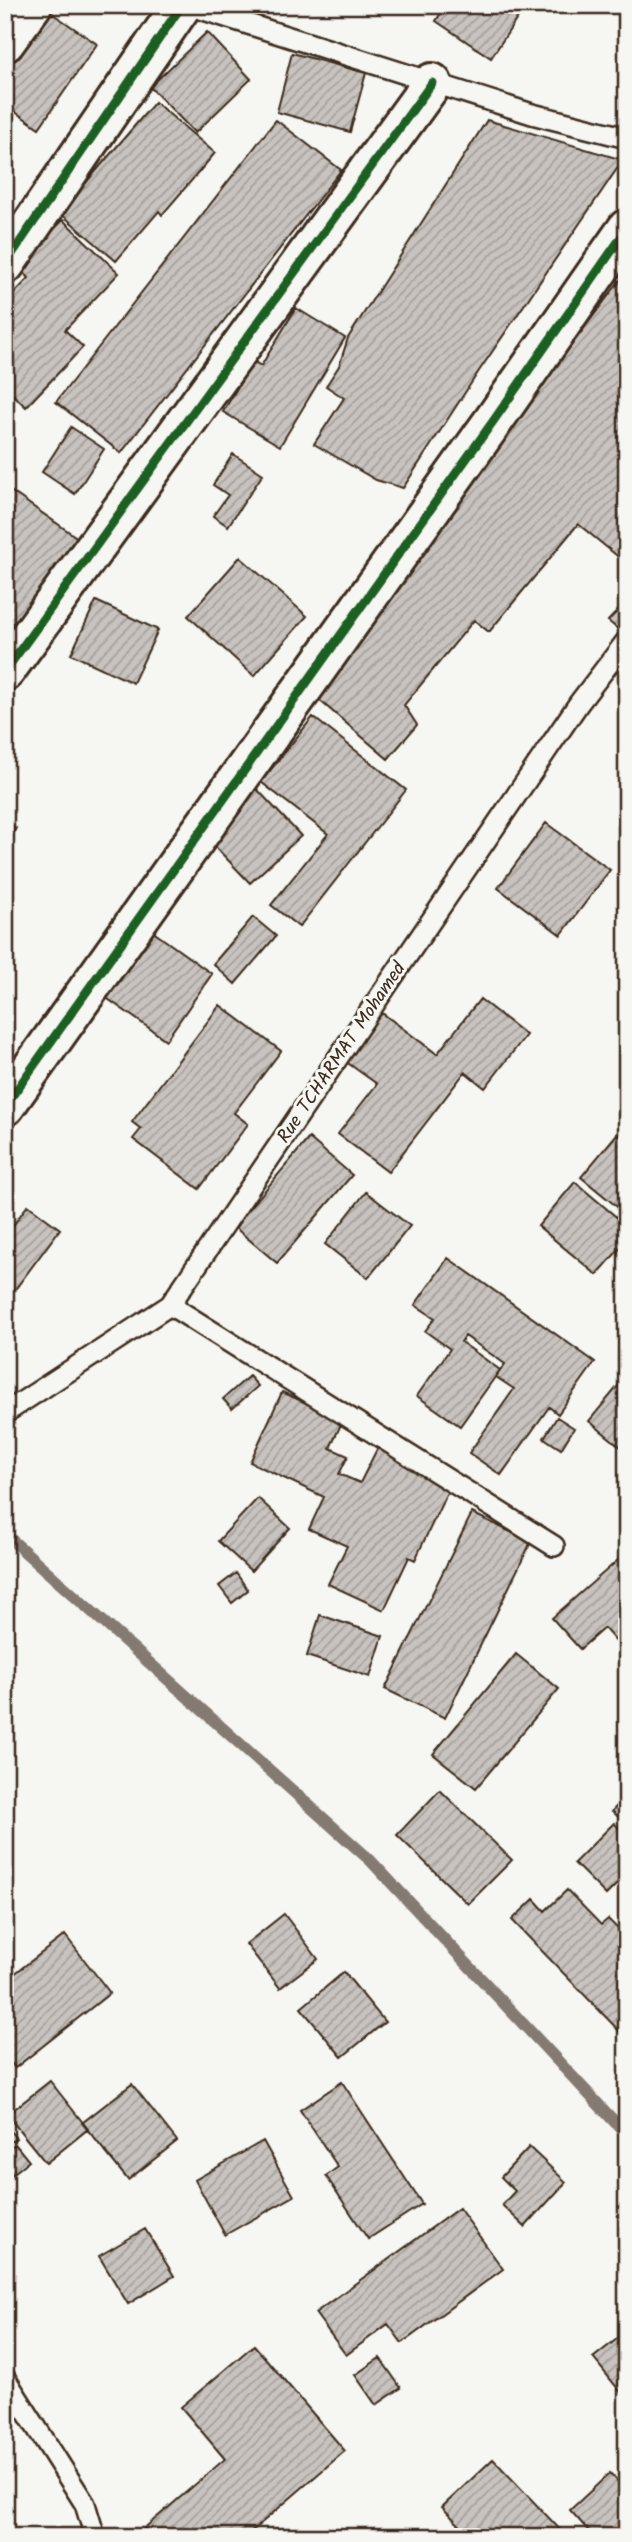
<svg xmlns="http://www.w3.org/2000/svg" width="632" height="2542" viewBox="0 0 632 2542" font-family="Kalam,sans-serif">
  <style>
    .lines { fill: none; stroke-linecap: round; stroke-linejoin: round }
    .stream { stroke: #857a71; stroke-width: 12 }
    .building { fill: url(#building-hatch); stroke: #3b2a1e; stroke-width: 2 }
    .lane-casing { stroke: #3b2a1e; stroke-width: 24 }
    .street-casing { stroke: #3b2a1e; stroke-width: 44 }
    .lane { stroke: #f6f6f2; stroke-width: 19 }
    .street { stroke: #f6f6f2; stroke-width: 38 }
    .cycleway-casing { stroke: #f6f6f2; stroke-width: 13 }
    .cycleway { stroke: #1b5e20; stroke-width: 9 }
    .labels { text-anchor: middle; dominant-baseline: central; stroke-width: 6; stroke-linejoin: round; paint-order: stroke }
    .street-label { font-size: 19px; fill: #3b2a1e; stroke: #f6f6f2 }
  </style>
  <defs>
    <pattern id="building-hatch" width="6" height="6" patternUnits="userSpaceOnUse" patternTransform="scale(1.75)"><rect width="6" height="6" fill="#c8c3be"/><path d="M-1 1l2-2M0 6l6-6M5 7l2-2" fill="none" stroke="#a49f9a"/></pattern>
  </defs>
  <rect width="100%" height="100%" fill="#f6f6f2"/>
  <filter id="ink" filterUnits="userSpaceOnUse"><feTurbulence type="fractalNoise" baseFrequency=".0143" numOctaves="2"/><feDisplacementMap in="SourceGraphic" scale="14" xChannelSelector="R" yChannelSelector="G"/><feConvolveMatrix kernelMatrix="1 2 1 2 8 2 1 2 1" color-interpolation-filters="sRGB"/></filter>
  <g filter="url(#ink)">
    <g class="lines">
      <!-- stream -->
      <path class="stream" d="M 5,1534 L 370,1860 L 627,2135"/>
    </g>
    <!-- building -->
    <path class="building" d="M 40,5 L 97,44 L 39,128 L 5,105 L 5,54 Z
      M 446,5 L 526,5 L 491,58 L 436,21 Z
      M 207,32 L 251,79 L 195,133 L 150,87 Z
      M 292,53 L 366,73 L 350,132 L 277,112 Z
      M 155,102 L 215,153 L 162,215 L 159,211 L 116,261 L 60,213 Z
      M 276,120 L 341,170 L 121,453 L 56,402 Z
      M 487,120 L 623,160 L 479,371 L 403,488 L 376,480 L 314,444 L 344,398 L 326,386 L 339,366 L 348,338 Z
      M 63,220 L 119,273 L 65,330 L 83,347 L 26,407 L 5,387 L 5,303 L 29,278 L 18,266 Z
      M 627,271 L 627,564 L 578,524 L 489,632 L 474,620 L 404,705 L 417,725 L 388,759 L 311,693 Z
      M 296,308 L 345,338 L 280,446 L 223,412 L 253,361 L 261,366 Z
      M 71,427 L 104,449 L 75,494 L 42,472 Z
      M 233,454 L 263,474 L 228,526 L 213,516 L 228,495 L 213,485 Z
      M 5,487 L 92,548 L 5,655 Z
      M 240,557 L 307,616 L 254,676 L 188,616 Z
      M 96,601 L 158,630 L 133,683 L 71,654 Z
      M 627,601 L 627,621 L 619,630 L 608,621 Z
      M 313,717 L 406,790 L 299,927 L 271,905 L 328,834 L 261,782 Z
      M 255,787 L 301,836 L 250,883 L 204,835 Z
      M 5,822 L 16,828 L 5,846 Z
      M 546,823 L 610,870 L 561,935 L 498,888 Z
      M 253,917 L 276,936 L 235,984 L 213,964 Z
      M 145,926 L 212,974 L 166,1040 L 98,992 Z
      M 480,999 L 526,1035 L 485,1088 L 465,1072 L 388,1172 L 338,1134 L 377,1084 L 345,1061 L 382,1013 L 437,1054 Z
      M 220,1005 L 281,1051 L 234,1113 L 248,1124 L 199,1189 L 133,1139 L 141,1129 L 132,1122 Z
      M 617,1134 L 627,1142 L 627,1215 L 581,1177 Z
      M 309,1138 L 352,1175 L 277,1263 L 234,1227 Z
      M 575,1182 L 627,1226 L 627,1240 L 597,1275 L 538,1226 Z
      M 366,1192 L 410,1226 L 368,1278 L 325,1244 Z
      M 28,1205 L 60,1229 L 5,1303 L 5,1236 Z
      M 448,1258 L 595,1362 L 558,1414 L 549,1407 L 501,1475 L 469,1453 L 514,1389 L 496,1377 L 505,1364 L 465,1336 L 461,1342 L 500,1370 L 460,1426 L 417,1396 L 450,1349 L 425,1331 L 435,1318 L 415,1305 Z
      M 627,1375 L 627,1452 L 589,1421 Z
      M 249,1376 L 258,1386 L 232,1409 L 223,1399 Z
      M 282,1392 L 343,1420 L 330,1448 L 348,1456 L 339,1474 L 360,1483 L 378,1447 L 452,1482 L 415,1560 L 409,1557 L 384,1610 L 328,1584 L 347,1546 L 309,1529 L 324,1497 L 250,1462 Z
      M 557,1417 L 574,1428 L 561,1449 L 544,1438 Z
      M 258,1498 L 290,1528 L 251,1571 L 218,1541 Z
      M 472,1513 L 531,1542 L 445,1718 L 385,1689 Z
      M 618,1560 L 624,1566 L 627,1564 L 627,1654 L 604,1628 L 580,1649 L 552,1618 Z
      M 236,1573 L 248,1590 L 232,1603 L 219,1586 Z
      M 320,1615 L 383,1636 L 370,1677 L 307,1656 Z
      M 516,1654 L 559,1689 L 476,1788 L 433,1754 Z
      M 440,1790 L 512,1860 L 468,1904 L 397,1835 Z
      M 627,1796 L 627,1825 L 612,1811 Z
      M 614,1823 L 627,1836 L 627,1874 L 606,1895 L 574,1863 Z
      M 567,1890 L 601,1925 L 608,1919 L 627,1938 L 627,2039 L 512,1920 L 534,1899 L 545,1911 Z
      M 284,1914 L 318,1959 L 280,1988 L 246,1944 Z
      M 65,1935 L 110,1993 L 15,2068 L 5,2055 L 5,1981 Z
      M 344,1972 L 385,2022 L 342,2057 L 301,2008 Z
      M 50,2081 L 88,2129 L 46,2163 L 7,2115 Z
      M 342,2082 L 422,2204 L 368,2239 L 326,2176 L 338,2167 L 300,2110 Z
      M 132,2084 L 177,2141 L 128,2180 L 82,2123 Z
      M 5,2125 L 16,2138 L 5,2147 Z
      M 263,2141 L 294,2196 L 225,2235 L 195,2180 Z
      M 15,2144 L 29,2161 L 5,2180 L 5,2151 Z
      M 529,2147 L 566,2182 L 525,2227 L 502,2205 L 515,2191 L 501,2177 Z
      M 459,2208 L 503,2269 L 402,2343 L 388,2324 L 346,2355 L 315,2313 Z
      M 145,2229 L 174,2276 L 128,2304 L 99,2256 Z
      M 627,2331 L 627,2400 L 593,2358 Z
      M 254,2345 L 345,2451 L 245,2537 L 134,2537 L 225,2459 L 181,2407 Z
      M 380,2358 L 401,2388 L 376,2405 L 355,2375 Z
      M 493,2459 L 567,2537 L 471,2537 L 442,2507 Z
      M 610,2473 L 623,2487 L 627,2484 L 627,2537 L 594,2537 L 570,2510 Z"/>
    <g class="lines">
      <!-- lane casing -->
      <g class="lane-casing">
        <path id="lane" d="M 188,5 L 532,114 L 627,138
          M 170,1305 L 554,1546
          M 5,1413 L 170,1305 L 579,703 L 627,640
          M 5,2378 L 85,2504 L 95,2537"/>
      </g>
      <!-- street casing -->
      <g class="street-casing">
        <path id="street" d="M 5,42 L 32,5
          M 5,264 L 182,5
          M 5,671 L 432,83
          M 5,1106 L 494,420 L 627,229"/>
      </g>
      <!-- lane -->
      <use href="#lane" class="lane"/>
      <!-- street -->
      <use href="#street" class="street"/>
      <!-- cycleway casing -->
      <g class="cycleway-casing">
        <path id="cycleway" d="M 5,264 L 182,5
          M 5,671 L 432,83
          M 5,1106 L 494,420 L 627,229"/>
      </g>
      <!-- cycleway -->
      <use href="#cycleway" class="cycleway"/>
    </g>
  </g>
  <g class="labels">
    <!-- street labels -->
    <g class="street-label">
      <text transform="translate(342 1053) rotate(-56)">Rue TCHARMAT Mohamed</text>
    </g>
  </g>
  <!-- margin -->
  <rect width="632" height="2542" fill="none" stroke="#f6f6f2" stroke-width="28"/>
  <rect x="14" y="14" width="604" height="2514" fill="none" stroke="#3b2a1e" stroke-width="2.5" filter="url(#ink)"/>
</svg>
